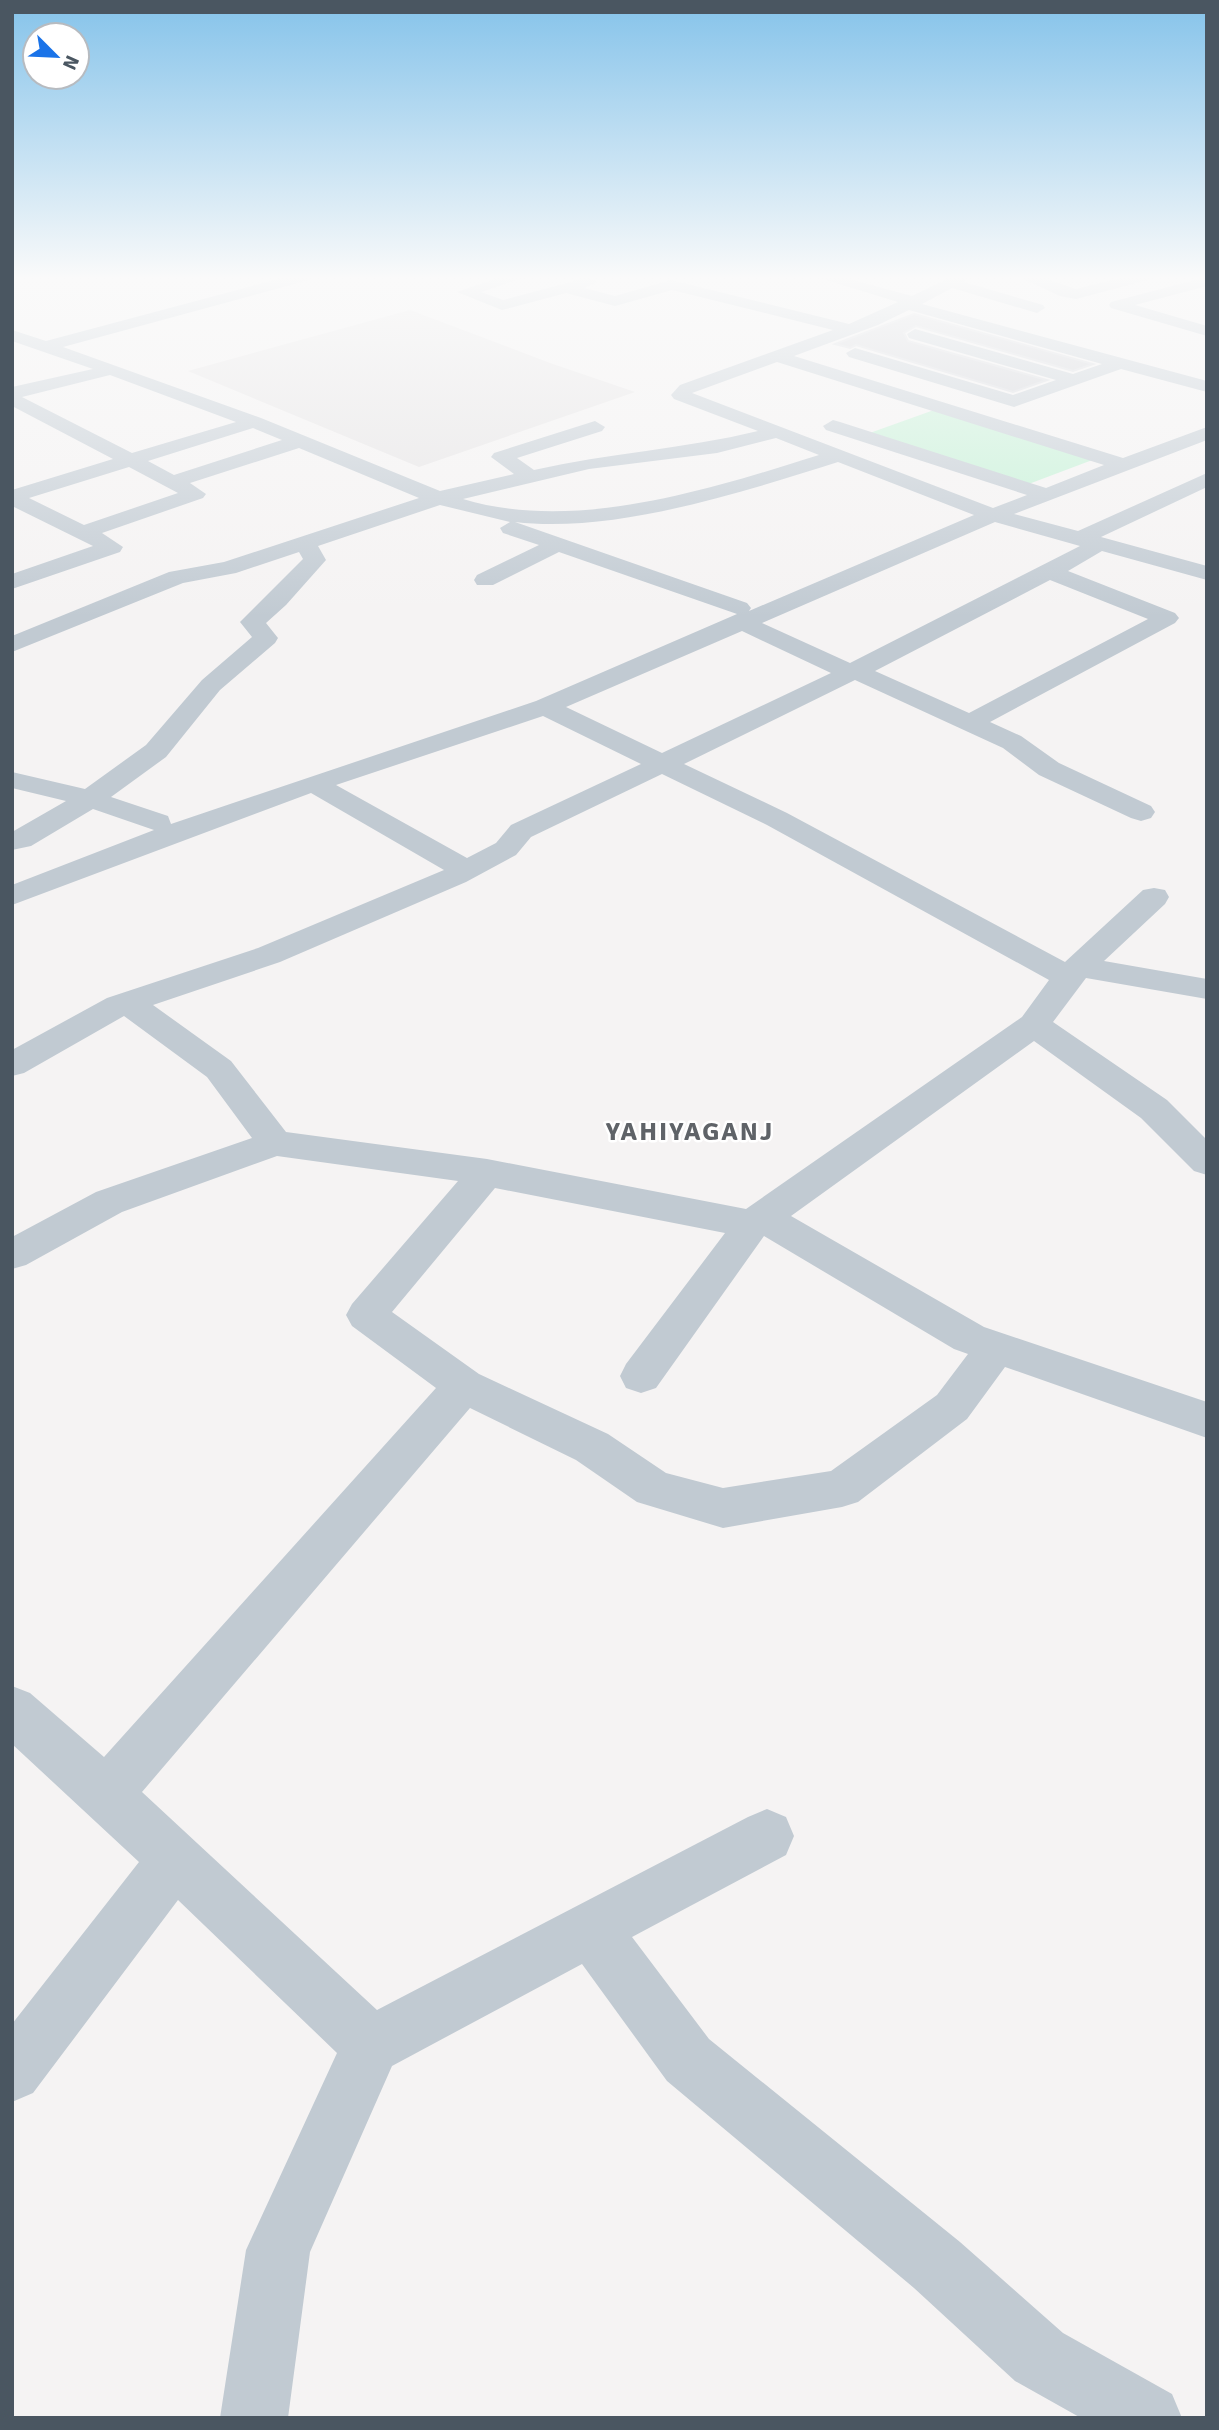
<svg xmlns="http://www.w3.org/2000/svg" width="1219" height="2430" viewBox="0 0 1219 2430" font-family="Signika,sans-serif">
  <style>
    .education { fill: #e6e4e5 }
    .green { fill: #c3f1d5 }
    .building { fill: #cdcfd5; stroke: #d7d9de; stroke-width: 2 }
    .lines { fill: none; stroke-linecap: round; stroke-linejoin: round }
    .minor { fill: #c1cad2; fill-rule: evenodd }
    .labels { text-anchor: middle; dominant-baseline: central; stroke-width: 5; stroke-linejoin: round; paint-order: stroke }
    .district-label { font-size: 26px; font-weight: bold; letter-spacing: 2px; fill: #5f6368; stroke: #fff }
  </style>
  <rect width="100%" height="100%" fill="#f5f3f3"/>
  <!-- education -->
  <path class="education" d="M 410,310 L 550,363 L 635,392 L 419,467 L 188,371 Z"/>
  <!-- green -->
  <path class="green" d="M 934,410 L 1095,459 L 1026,485 L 867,434 Z"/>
  <!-- building -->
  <path class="building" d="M 914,314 L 1093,364 L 1073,371 L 916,326 L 904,333 L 908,341 L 1047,380 L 1013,392 L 856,345 L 850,348 L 835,344 Z"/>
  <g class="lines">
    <!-- minor -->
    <path class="minor" d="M 286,277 L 312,277 L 309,280 L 63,347 L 261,418 L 440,491 L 514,474 L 491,457 L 494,453 L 595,421 L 605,427 L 602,431 L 517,458 L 534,470 C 608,453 684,449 758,431 L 674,399 L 671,395 L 680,385 L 833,330 L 672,290 L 615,306 L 566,293 L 502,310 L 457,292 L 501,277 L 526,277 L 481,292 L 503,300 L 589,277 L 597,282 L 584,288 L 615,296 L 671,280 L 849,324 L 898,302 L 816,277 L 842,277 L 912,296 L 951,277 L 971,277 L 964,282 L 1043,305 L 1045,308 L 1037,313 L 952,288 L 922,304 L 1207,381 L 1207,392 L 1121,369 L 1014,407 L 849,357 L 846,353 L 855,348 L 1013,395 L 1056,380 L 909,338 L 907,334 L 915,329 L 1073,374 L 1102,364 L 909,310 L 878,325 L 794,356 L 1123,458 L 1207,427 L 1207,440 L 1014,514 L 1078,531 L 1207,473 L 1207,487 L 1101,537 L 1207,566 L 1207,580 L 1102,551 L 1068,571 L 1175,613 L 1179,618 L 1175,623 L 990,722 L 1021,736 L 1059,763 L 1151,806 L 1155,812 L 1151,818 L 1141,821 L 1131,818 L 1039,775 L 1003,748 L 855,680 L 684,764 L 787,813 L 1065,962 L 1143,890 L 1154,888 L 1165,890 L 1169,897 L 1165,904 L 1104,961 L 1207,979 L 1207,999 L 1086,978 L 1053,1022 L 1167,1100 L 1207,1140 L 1207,1175 L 1194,1171 L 1141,1118 L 1034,1041 L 791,1216 L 984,1327 L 1207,1402 L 1207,1438 L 1005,1367 L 967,1419 L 858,1502 L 842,1507 L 723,1528 L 637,1502 L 576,1460 L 470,1408 L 142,1792 L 377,2010 L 748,1817 L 767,1809 L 786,1817 L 794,1836 L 786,1855 L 632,1937 L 709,2039 L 960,2242 L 1063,2333 L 1172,2394 L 1182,2418 L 1081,2418 L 1015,2381 L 914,2288 L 667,2081 L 582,1964 L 392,2066 L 310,2252 L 288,2418 L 220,2418 L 246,2250 L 337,2053 L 178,1900 L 33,2093 L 12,2102 L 12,2024 L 139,1862 L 12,1744 L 12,1686 L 30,1693 L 104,1757 L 436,1388 L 352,1326 L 346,1315 L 352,1304 L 458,1181 L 277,1156 L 122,1212 L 26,1265 L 12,1269 L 12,1237 L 96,1192 L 252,1138 L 207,1077 L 124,1016 L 24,1073 L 12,1076 L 12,1050 L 107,998 L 258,948 L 444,870 L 311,793 L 12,905 L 12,885 L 154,830 L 93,809 L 31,846 L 12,850 L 12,832 L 66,801 L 12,788 L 12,772 L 85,789 L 146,745 L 202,680 L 252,637 L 240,622 L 303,559 L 299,552 L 236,573 L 183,583 L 12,652 L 12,636 L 169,572 L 224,562 L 419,498 L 299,448 L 190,483 L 206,494 L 203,498 L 102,533 L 123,547 L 120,552 L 12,589 L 12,574 L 93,546 L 12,506 L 12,490 L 113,459 L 12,406 L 12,387 L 93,369 L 12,341 L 12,330 L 46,341 ZM 777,362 L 1104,465 L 1046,488 L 840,422 L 833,420 L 823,426 L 826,430 L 1027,495 L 993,508 L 692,393 ZM 110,375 L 236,422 L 132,453 L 22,397 ZM 253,428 L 282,440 L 174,475 L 148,461 ZM 776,438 L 819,455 C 711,489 575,533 463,499 L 589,469 L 717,453 ZM 838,462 L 974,515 L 749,611 L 751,608 L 747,603 L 515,522 C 614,534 743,492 838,462 ZM 129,467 L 178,493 L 84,525 L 29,498 ZM 440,505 L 510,522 L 500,528 L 503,533 L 539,545 L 477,575 L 474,580 L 477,585 L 493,585 L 559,552 L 737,614 L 536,701 L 171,824 L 168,816 L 111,797 L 166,757 L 220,690 L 275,643 L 278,638 L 266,623 L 286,605 L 326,560 L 318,546 ZM 995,522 L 1080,546 L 850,663 L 762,623 ZM 1050,580 L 1148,619 L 969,713 L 875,671 ZM 742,631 L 831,673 L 662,753 L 566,707 ZM 543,716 L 641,764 L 511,825 L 496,843 L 467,858 L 336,785 ZM 662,774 L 767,825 L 1049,980 L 1022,1017 L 746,1209 L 487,1159 L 286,1132 L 231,1061 L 153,1005 L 280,962 L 466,882 L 516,855 L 531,837 ZM 495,1188 L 725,1233 L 626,1364 L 620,1376 L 626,1388 L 641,1393 L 656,1388 L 764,1236 L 954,1349 L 968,1354 L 937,1395 L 831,1471 L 723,1488 L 666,1473 L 608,1434 L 479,1374 L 392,1312 Z
      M 1019,277 L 1041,277 L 1076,289 L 1125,277 L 1151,277 L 1148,280 L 1076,299 L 1060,296 Z
      M 1207,277 L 1207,286 L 1135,305 L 1207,326 L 1207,336 L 1111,308 L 1109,305 L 1111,302 Z"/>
  </g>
  <!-- sky -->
  <linearGradient id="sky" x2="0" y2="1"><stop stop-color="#85c3ea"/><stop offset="0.45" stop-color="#fafafa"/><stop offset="1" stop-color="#fafafa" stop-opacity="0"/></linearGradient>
  <rect width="1219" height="617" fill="url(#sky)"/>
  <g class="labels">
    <!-- district labels -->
    <g class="district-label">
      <text x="690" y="1132">YAHIYAGANJ</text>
    </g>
  </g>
  <!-- border -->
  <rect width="1219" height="2430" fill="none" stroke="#4a5661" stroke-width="28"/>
  <!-- north arrow -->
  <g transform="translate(56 56) rotate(114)"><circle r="33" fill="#ffffff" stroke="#b7bbc0" stroke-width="2"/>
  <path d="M0-5L12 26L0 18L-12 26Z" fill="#1a73e8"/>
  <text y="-10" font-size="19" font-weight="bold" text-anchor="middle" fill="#4a5661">N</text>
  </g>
</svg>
